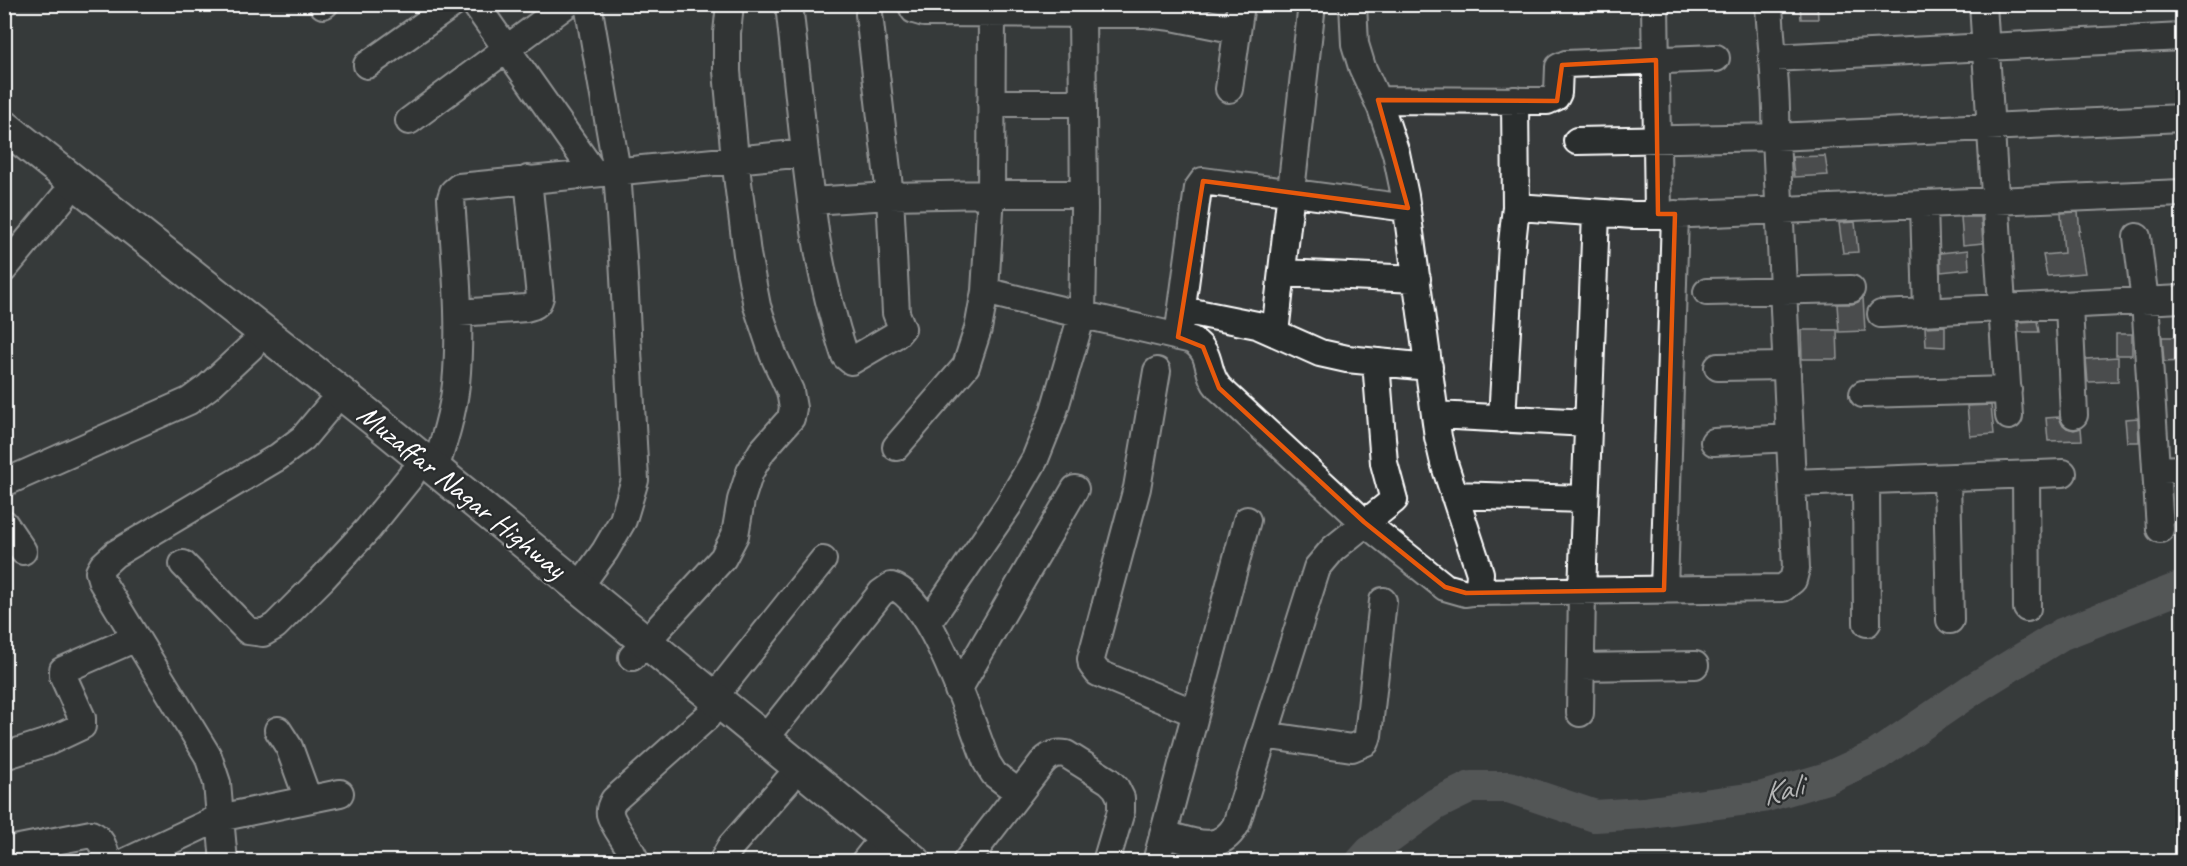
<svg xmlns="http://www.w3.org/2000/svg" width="2187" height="866" viewBox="0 0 2187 866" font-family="Caveat,sans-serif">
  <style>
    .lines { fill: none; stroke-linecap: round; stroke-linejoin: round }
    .river { stroke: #767879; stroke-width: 32 }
    .building { fill: #636465; stroke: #fff; stroke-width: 1.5 }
    .minor-casing { stroke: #fff; stroke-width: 30 }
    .major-casing { stroke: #fff; stroke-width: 36 }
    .minor { stroke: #2a2d2e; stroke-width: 26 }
    .major { stroke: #2a2d2e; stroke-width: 32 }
    .marked { fill: none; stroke: #e8590c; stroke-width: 4.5; stroke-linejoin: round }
    .labels { text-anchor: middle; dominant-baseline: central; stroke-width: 4.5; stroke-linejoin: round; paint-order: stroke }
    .street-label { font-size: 30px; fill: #fff; stroke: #2a2d2e }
    .water-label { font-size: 32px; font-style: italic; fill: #b4b5b5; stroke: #2a2d2e }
  </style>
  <rect width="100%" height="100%" fill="#373a3b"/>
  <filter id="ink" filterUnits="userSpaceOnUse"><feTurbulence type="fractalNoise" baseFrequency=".0167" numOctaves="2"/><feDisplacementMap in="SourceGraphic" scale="12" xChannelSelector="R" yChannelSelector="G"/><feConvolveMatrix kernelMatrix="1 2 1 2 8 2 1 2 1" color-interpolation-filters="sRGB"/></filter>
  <g filter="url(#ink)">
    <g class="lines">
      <!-- river -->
      <path class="river" d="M 1361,862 L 1370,852 L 1436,804 L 1471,787 L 1509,787 L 1595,816 L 1643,813 L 1763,797 L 1827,778 L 1877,755 L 1973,689 L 2062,634 L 2182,587"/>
    </g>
    <!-- building -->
    <path class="building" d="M 1800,4 L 1817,4 L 1818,19 L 1801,19 Z
      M 1825,156 L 1828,175 L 1794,177 L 1792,157 Z
      M 2078,212 L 2080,231 L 2078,231 L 2085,273 L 2047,276 L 2043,255 L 2064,253 L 2061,213 Z
      M 1961,217 L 1981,217 L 1983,243 L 1963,245 Z
      M 1855,222 L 1858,252 L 1843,253 L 1839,223 Z
      M 1968,250 L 1969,269 L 1941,272 L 1940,253 Z
      M 1863,297 L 1865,331 L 1839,332 L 1837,304 L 1852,304 L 1858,302 Z
      M 2037,321 L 2039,332 L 2019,332 L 2018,322 Z
      M 1945,326 L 1945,347 L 1926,346 L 1925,327 Z
      M 1801,330 L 1837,330 L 1838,359 L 1802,359 Z
      M 2116,334 L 2132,334 L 2132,355 L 2116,355 Z
      M 2162,337 L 2182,337 L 2182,361 L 2164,362 Z
      M 2118,357 L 2118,381 L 2088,382 L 2086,359 Z
      M 1991,405 L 1994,434 L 1970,436 L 1967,406 Z
      M 2059,417 L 2062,424 L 2067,428 L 2074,430 L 2081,428 L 2082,440 L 2048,441 L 2046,418 Z
      M 2138,418 L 2139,442 L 2127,442 L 2125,419 Z"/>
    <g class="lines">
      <!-- minor casing -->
      <g class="minor-casing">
        <path id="minor" d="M 475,4 L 594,173
          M 789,4 L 805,153
          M 911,4 L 914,10 L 924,13 L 1146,14 L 1172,17 L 1237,30
          M 1655,4 L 1658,214
          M 1983,4 L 2009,416
          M 323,5 L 325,4
          M 992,13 L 991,194 L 1084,194
          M 1772,58 L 2182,37
          M 367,65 L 453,4
          M 1229,89 L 1241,4
          M 1378,100 L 1547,101 L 1556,97 L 1558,93 L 1559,67 L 1566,64 L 1716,58
          M 991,103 L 1083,103
          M 409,121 L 567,4
          M 1577,141 L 1776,137 L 2182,118
          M 811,201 C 817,255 828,305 845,356 L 851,361 L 897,334 L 902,328 L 896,313 L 890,196 L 869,14
          M 1924,204 L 1927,311
          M 1516,207 L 1634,215 L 1690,214 L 2182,193
          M 2137,237 L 2145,301 L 2160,529
          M 4,269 L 63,198
          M 1282,273 L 1417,279
          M 1707,292 L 1851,289
          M 2069,305 L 2074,415
          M 1182,310 L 1257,325 L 1320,353 L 1347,359 L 1429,367
          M 459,313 L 526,308 C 534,306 538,305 540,297 L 528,179
          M 1881,314 L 2182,299
          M 1275,333 L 1312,4
          M 1178,337 L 1198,188 L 1203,181 L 1407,208
          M 1718,367 L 1787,366
          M 1157,371 L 1137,488 L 1091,659 L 1092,665 L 1098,673 L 1195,713
          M 1863,394 L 2008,390
          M 1436,415 L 1588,423
          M 1502,419 L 1512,243 L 1516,207 L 1515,100
          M 1714,442 L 1790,438
          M 896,447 L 966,366 L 978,329 L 985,291
          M 435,469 C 444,441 453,413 456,384 C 462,322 455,260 451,198 L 453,192 L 459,187 L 805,153 L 811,201 L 890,196 L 991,194 L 985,291 L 1049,307 L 1192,340 C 1214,354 1204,371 1219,388 L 1364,522 L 1445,587 L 1466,593 L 1473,592 L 1479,587 L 1480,573 L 1444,463 L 1438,437 L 1405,196 L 1396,153 L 1381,108 L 1362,67 L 1355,44 L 1353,4
          M 2156,470 L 2182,469
          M 2026,475 L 2027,608
          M 1947,478 L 1950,620
          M 1866,481 L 1867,623
          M 4,483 L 189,401 L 208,387 L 251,347
          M 1792,483 L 2063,473
          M 1454,495 L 1585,499
          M 4,523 L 23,551
          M 183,564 L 248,631 L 263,633 L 275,626 L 322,579 L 368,529 L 411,476
          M 579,587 L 605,551 L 623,520 L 635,480 L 623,258 L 617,171 L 588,4
          M 1664,590 L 1675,214
          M 1473,592 L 1783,588 L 1793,580 L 1796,568 L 1776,137 C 1778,93 1771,49 1769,4
          M 928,623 L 1008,506 L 1035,459 L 1053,414 L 1082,315 L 1084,210 L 1082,13
          M 632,657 L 723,558 L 735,535 L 741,500 L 750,472 L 762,451 L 791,418 L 793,408 L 790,391 L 773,354 L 757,306 L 747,254 L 735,159 L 727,71 L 727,33 L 730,4
          M 1581,667 L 1695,665
          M 958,690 L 1075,489
          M 714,697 L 823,560
          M 1580,713 L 1582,591 L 1596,213
          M 278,730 L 289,747 L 308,799
          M 1264,735 L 1352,748 L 1366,742 L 1368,735 L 1383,601
          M 765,739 L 881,593 L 891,586 C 931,595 972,725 987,763 L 994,774 L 1019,793
          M 4,756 L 48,742 L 82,726 L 82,718 L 63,676 L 63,670 L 136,638
          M 1163,834 C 1192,841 1218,856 1236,825 L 1317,568 L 1333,549 L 1394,500 L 1384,463 L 1376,362
          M 4,851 L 91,834 C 103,839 104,850 108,862
          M 125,862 L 219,818 L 340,793
          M 224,862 L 217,783 L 208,756 L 102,582 L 99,572 L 103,565 L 115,554 L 278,457 L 303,438 L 328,408
          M 636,862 C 631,846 613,827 610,814 C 609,809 611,805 614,800 L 707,717
          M 722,862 L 731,846 L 787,782
          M 864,862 L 872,852
          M 966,862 L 1042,763 C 1049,755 1056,752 1066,754 L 1109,781 L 1116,788 L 1121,798 L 1121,811 L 1106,862
          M 1156,862 L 1247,520"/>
      </g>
      <!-- major casing -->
      <g class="major-casing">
        <path id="major" d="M 4,126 L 376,421 L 915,862"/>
      </g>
      <!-- minor -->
      <use href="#minor" class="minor"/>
      <!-- major -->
      <use href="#major" class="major"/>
    </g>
  </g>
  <!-- marked area -->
  <path d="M0 0H2187V866H0ZM 1656,60 L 1658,214 L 1675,214 L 1664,590 L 1466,593 L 1445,587 L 1364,522 L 1219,388 L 1203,347 L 1178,337 L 1203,181 L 1408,208 L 1378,100 L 1557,101 L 1562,65 Z" fill="#373a3b" fill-opacity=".55" fill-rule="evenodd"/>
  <path class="marked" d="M 1656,60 L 1658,214 L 1675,214 L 1664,590 L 1466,593 L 1445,587 L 1364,522 L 1219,388 L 1203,347 L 1178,337 L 1203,181 L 1408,208 L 1378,100 L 1557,101 L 1562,65 Z"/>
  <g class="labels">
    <!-- street labels -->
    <g class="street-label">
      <text transform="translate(462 491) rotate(39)">Muzaffar Nagar Highway</text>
    </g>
    <!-- water labels -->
    <g class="water-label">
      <text transform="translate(1782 790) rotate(-14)">Kali</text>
    </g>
  </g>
  <!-- margin -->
  <rect width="2187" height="866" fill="none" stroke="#2a2d2e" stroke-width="24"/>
  <rect x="12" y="12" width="2163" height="842" fill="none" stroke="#fff" stroke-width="2" filter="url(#ink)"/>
</svg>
